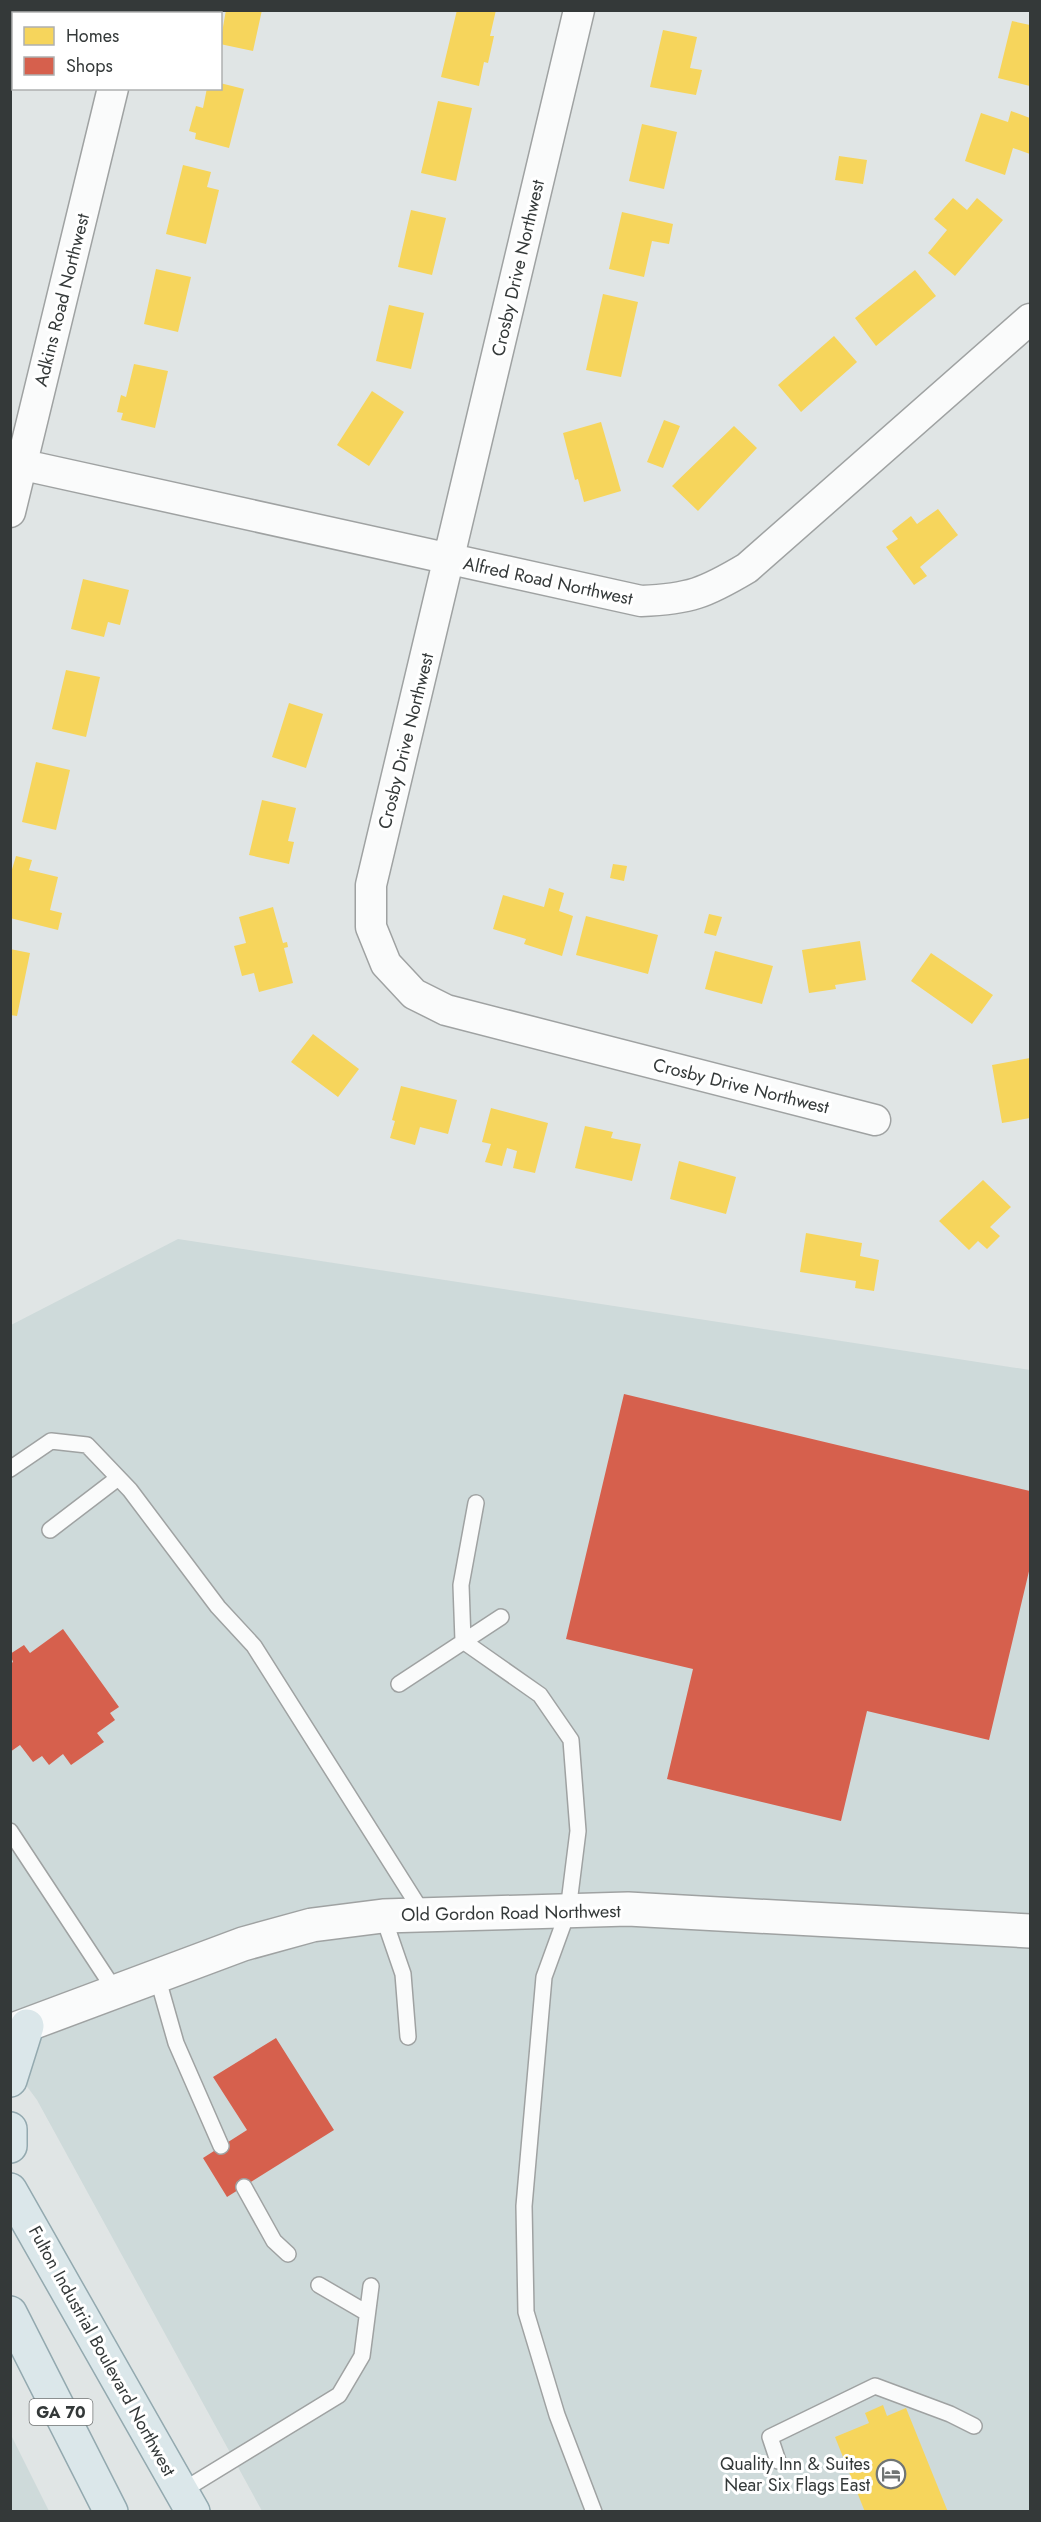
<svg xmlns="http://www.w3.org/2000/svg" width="1041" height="2522" viewBox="0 0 1041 2522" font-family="Jost,sans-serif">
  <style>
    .built { fill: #cedada }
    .homes { fill: #f6d55c }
    .shops { fill: #d6604d }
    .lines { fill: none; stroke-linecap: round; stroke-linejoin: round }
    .lane-casing { stroke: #9fa2a2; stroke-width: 18 }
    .street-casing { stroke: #9fa2a2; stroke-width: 33 }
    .secondary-casing { stroke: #9fa2a2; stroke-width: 36 }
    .primary-casing { stroke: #93a9af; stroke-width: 36 }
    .lane { stroke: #fafbfb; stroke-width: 15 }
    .street { stroke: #fafbfb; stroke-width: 30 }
    .secondary { stroke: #fafbfb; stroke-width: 33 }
    .primary { stroke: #dbe7ea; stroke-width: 33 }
    .labels { text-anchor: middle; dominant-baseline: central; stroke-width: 6; stroke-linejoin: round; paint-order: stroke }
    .shield { fill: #fff; stroke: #717474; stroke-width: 1.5 }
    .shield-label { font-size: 16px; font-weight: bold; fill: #343939 }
    .street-label { font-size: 18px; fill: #343939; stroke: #fff }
    .poi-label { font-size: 18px; fill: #343939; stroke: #fff; text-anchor: end }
  </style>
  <rect width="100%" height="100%" fill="#e0e5e5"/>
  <!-- built -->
  <path class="built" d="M 178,1239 L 1030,1370 L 1030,2511 L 262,2511 L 37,2100 L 11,2065 L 11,1325 Z
    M 10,2435 L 11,2435 L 49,2511 L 11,2511 Z"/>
  <!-- homes -->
  <path class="homes" d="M 226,10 L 262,10 L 253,51 L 220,44 Z
    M 457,10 L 496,10 L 490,36 L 494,36 L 488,63 L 484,62 L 479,86 L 441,77 Z
    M 1012,21 L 1030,25 L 1030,86 L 998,78 Z
    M 10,26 L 14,26 L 14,79 L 10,78 Z
    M 663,30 L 697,37 L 690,68 L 702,70 L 696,95 L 650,87 Z
    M 220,83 L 244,89 L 229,148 L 195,139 L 196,133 L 189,131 L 196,106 L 203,108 L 207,88 L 220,88 Z
    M 438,101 L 472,108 L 456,181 L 421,173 Z
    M 1011,111 L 1030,118 L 1030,154 L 1013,148 L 1005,175 L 965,161 L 981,113 L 1008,122 Z
    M 642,124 L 677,132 L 664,189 L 629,181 Z
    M 839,156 L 867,160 L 863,184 L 835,180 Z
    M 183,165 L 211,172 L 207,187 L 219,190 L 206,244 L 166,234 Z
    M 953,198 L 967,210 L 977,198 L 1003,220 L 955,276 L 928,253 L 947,230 L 934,219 Z
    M 411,210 L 446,218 L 432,275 L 398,267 Z
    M 622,212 L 673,224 L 669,244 L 652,241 L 644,277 L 609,269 Z
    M 156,269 L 191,277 L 178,332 L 144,324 Z
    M 915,270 L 936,296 L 876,346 L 855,318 Z
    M 603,294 L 638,302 L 621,377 L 586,370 Z
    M 389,305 L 424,313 L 411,369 L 376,361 Z
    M 834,336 L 857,362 L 801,412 L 778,385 Z
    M 134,364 L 168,371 L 155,428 L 121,420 L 123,413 L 117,412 L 121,395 L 126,397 Z
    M 372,391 L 404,412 L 369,466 L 337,445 Z
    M 664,420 L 680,426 L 663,468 L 647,462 Z
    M 601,422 L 621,491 L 584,502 L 578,479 L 575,480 L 563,433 Z
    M 734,426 L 757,448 L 698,511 L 672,486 Z
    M 938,509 L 958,535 L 920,567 L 927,576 L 914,585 L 886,547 L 898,539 L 892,531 L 911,516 L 917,524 Z
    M 83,579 L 129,590 L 120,625 L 108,622 L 104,637 L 71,629 Z
    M 66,670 L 100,677 L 86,737 L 52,729 Z
    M 289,703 L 323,714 L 306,768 L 272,757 Z
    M 36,762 L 70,770 L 56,830 L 22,822 Z
    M 262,800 L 296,808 L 288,841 L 294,842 L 289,864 L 249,855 Z
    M 16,856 L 32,860 L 29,870 L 58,877 L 50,910 L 62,913 L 58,930 L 10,918 L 10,876 Z
    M 613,864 L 627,866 L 624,881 L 610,878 Z
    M 549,888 L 564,893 L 559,911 L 573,916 L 562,956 L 524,944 L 526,939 L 493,929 L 503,895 L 544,907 Z
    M 273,907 L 283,943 L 287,942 L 288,947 L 284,948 L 293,983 L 259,992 L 254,973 L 242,976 L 234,946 L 246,943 L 239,917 Z
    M 709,914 L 722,917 L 716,936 L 704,933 Z
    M 586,916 L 658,935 L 648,974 L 576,955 Z
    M 860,941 L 866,980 L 835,985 L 836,989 L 809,993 L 802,950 Z
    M 10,949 L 30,953 L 17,1016 L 10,1015 Z
    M 715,951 L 773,966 L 762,1004 L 705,989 Z
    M 931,953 L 993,995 L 972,1024 L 911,981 Z
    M 313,1034 L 359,1069 L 338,1097 L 291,1062 Z
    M 1030,1058 L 1030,1118 L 1002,1123 L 992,1065 Z
    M 401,1086 L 457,1100 L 448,1134 L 420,1127 L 415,1145 L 390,1138 L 395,1121 L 392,1120 Z
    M 491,1108 L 548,1123 L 535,1173 L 513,1168 L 517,1151 L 507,1148 L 502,1166 L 485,1162 L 491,1144 L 482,1142 Z
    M 585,1126 L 613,1132 L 611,1138 L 641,1144 L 632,1181 L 575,1168 Z
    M 679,1161 L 736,1177 L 726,1214 L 670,1199 Z
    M 983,1180 L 1011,1207 L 990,1227 L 1000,1236 L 987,1249 L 978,1241 L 969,1250 L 939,1221 Z
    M 806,1233 L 862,1243 L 860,1256 L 879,1260 L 874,1291 L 855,1288 L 856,1281 L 800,1272 Z
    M 883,2405 L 887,2416 L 906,2408 L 948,2512 L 865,2512 L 835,2437 L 869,2423 L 865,2413 Z"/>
  <!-- shops -->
  <path class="shops" d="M 624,1394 L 1030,1491 L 1030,1567 L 989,1740 L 867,1711 L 841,1821 L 667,1779 L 693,1669 L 566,1639 Z
    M 63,1629 L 119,1707 L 110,1713 L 115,1720 L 97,1733 L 104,1742 L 71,1765 L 63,1754 L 49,1765 L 42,1756 L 33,1762 L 20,1745 L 10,1752 L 10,1664 L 13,1662 L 10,1654 L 24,1645 L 30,1653 Z
    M 276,2038 L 334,2130 L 227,2197 L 203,2158 L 247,2130 L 213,2077 Z"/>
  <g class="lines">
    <!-- lane casing -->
    <g class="lane-casing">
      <path id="lane" d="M 10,1469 L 51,1441 L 87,1445 L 130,1490 L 218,1607 L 254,1646 L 424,1915
        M 476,1503 L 461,1585 L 463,1641 L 540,1695 L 571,1740 L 578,1831 L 568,1911 L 544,1977 L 524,2206 L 526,2312 L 557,2415 L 594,2512
        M 50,1530 L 118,1478
        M 399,1684 L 501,1617
        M 10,1831 L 116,1992
        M 383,1916 L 403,1974 L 408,2037
        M 157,1976 L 176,2043 L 221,2146
        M 244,2187 L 274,2241 L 288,2254
        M 319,2285 L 367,2313
        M 778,2461 L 770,2437 L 875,2386 L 950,2414 L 974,2426
        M 182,2491 L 339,2395 L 362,2356 L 371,2286"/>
    </g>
    <!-- street casing -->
    <g class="street-casing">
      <path id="street" d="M 579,10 L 371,885 L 371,927 L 386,964 L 414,994 L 446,1010 L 875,1120
        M 131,14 L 132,10
        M 10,462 L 641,601 C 690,599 705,593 747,568 L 1030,319
        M 10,512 L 113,88"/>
    </g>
    <!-- secondary casing -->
    <g class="secondary-casing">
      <path id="secondary" d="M 10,2031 L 243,1944 L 312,1925 L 383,1916 L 628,1909 L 1030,1931"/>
    </g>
    <!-- primary casing -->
    <g class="primary-casing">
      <path id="primary" d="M 10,2080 L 27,2026
        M 10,2129 L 10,2146
        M 10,2190 L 193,2512
        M 10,2313 L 111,2512"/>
    </g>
    <!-- lane -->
    <use href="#lane" class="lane"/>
    <!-- street -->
    <use href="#street" class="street"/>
    <!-- secondary -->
    <use href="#secondary" class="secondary"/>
    <!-- primary -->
    <use href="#primary" class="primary"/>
  </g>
  <!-- icons -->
  <defs>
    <g id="hotel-ring" transform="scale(1.5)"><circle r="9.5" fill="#fff" stroke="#707575" stroke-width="1.5"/><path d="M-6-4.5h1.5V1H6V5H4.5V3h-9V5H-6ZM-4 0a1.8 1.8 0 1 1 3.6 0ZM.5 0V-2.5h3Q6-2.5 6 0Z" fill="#707575"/></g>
  </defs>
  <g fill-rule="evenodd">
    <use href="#hotel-ring" x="891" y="2474"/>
  </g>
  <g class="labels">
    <!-- shield labels -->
    <rect class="shield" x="29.5" y="2399" width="63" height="26" rx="4.5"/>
    <g class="shield-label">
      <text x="61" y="2412">GA 70</text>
    </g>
    <!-- street labels -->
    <g class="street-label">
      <text transform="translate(518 268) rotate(-77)">Crosby Drive Northwest</text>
      <text transform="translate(62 300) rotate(-76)">Adkins Road Northwest</text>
      <text transform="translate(548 581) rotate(12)">Alfred Road Northwest</text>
      <text transform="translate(406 741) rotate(-76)">Crosby Drive Northwest</text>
      <text transform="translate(741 1086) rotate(14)">Crosby Drive Northwest</text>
      <text transform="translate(511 1913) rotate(-1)">Old Gordon Road Northwest</text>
      <text transform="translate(102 2351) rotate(61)">Fulton Industrial Boulevard Northwest</text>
    </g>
    <!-- poi labels -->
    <g class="poi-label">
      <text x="870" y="2464">Quality Inn &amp; Suites<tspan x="870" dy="21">Near Six Flags East</tspan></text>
    </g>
  </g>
  <!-- border -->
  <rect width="1041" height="2522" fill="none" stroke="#343939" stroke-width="24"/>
  <!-- legend -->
  <rect x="12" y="12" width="210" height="78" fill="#ffffff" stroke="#aeb0b0" stroke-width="1.5"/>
  <rect x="24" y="27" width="30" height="18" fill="#f6d55c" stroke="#aeb0b0" stroke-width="1.5"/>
  <text x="66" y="42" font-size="18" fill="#343939">Homes</text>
  <rect x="24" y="57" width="30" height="18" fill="#d6604d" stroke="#aeb0b0" stroke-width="1.5"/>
  <text x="66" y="72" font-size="18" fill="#343939">Shops</text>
</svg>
